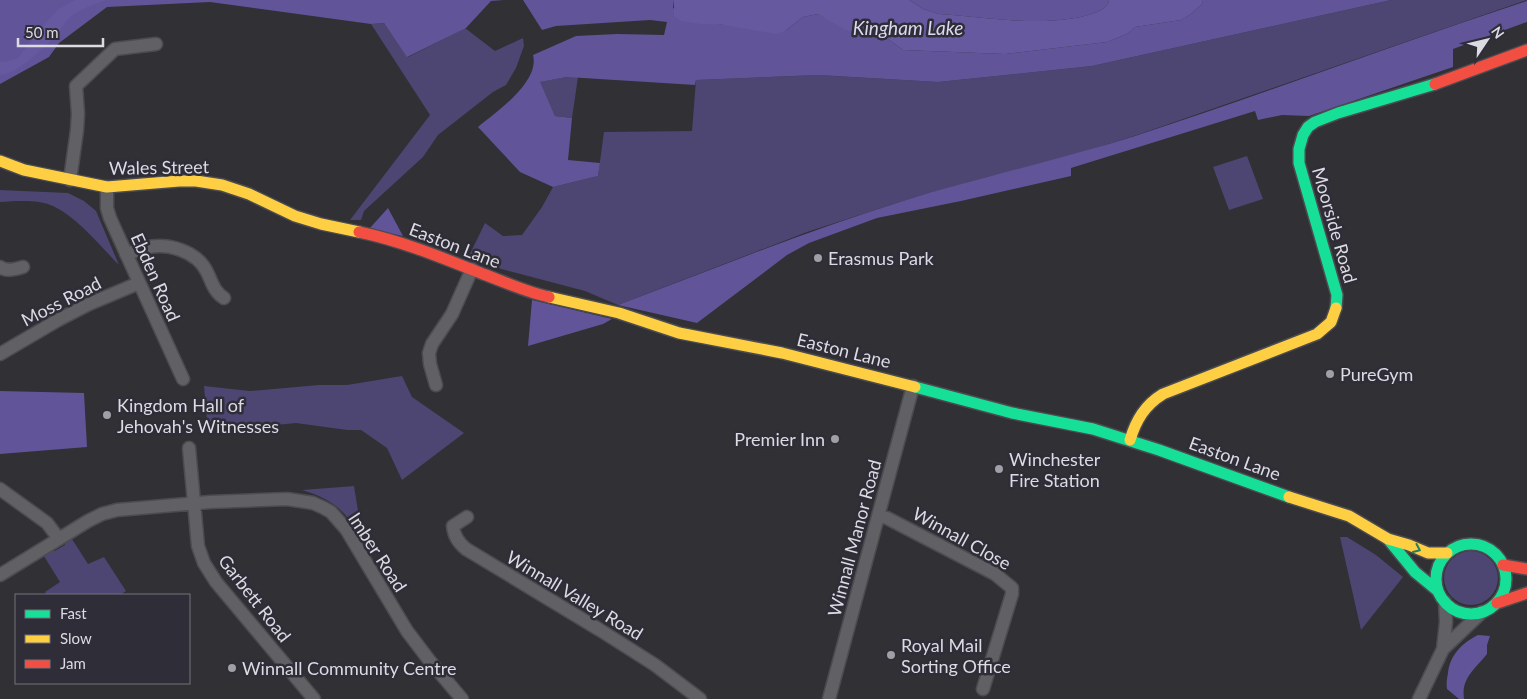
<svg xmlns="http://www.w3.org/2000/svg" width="1527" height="699" viewBox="0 0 1527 699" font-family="Lato,sans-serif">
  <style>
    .green { fill: #4d4572 }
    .forest { fill: #625498 }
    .water { fill: #6759a0 }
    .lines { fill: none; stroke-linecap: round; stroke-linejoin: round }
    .street-casing { stroke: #4c4b50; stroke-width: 15 }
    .fast-casing { stroke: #4c4b50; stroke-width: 14 }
    .slow-casing { stroke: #4c4b50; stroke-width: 14 }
    .jam-casing { stroke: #4c4b50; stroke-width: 14 }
    .street { stroke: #606065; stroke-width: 12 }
    .fast { stroke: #16e098; stroke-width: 11 }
    .slow { stroke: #ffcf43; stroke-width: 11 }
    .jam { stroke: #f24e42; stroke-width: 11 }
    .oneway { stroke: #247e63 }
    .poi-dot { fill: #a09fa5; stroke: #2f2d38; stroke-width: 2 }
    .labels { text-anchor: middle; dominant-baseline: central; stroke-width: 5; stroke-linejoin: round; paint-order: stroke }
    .street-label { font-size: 18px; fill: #dcdbe2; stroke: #2f2d38 }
    .poi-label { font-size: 18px; fill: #dcdbe2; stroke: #2f2d38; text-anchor: start }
    .water-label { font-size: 19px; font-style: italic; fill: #dbd9ef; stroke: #2f2d38 }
  </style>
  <rect width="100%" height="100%" fill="#303035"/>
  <!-- green -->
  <path class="green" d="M 1391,0 L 1527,0 L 1137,135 L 1068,157 L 980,179 L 903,201 L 807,232 L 618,305 L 585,291 L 467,260 L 485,223 L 503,236 L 522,235 L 542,207 L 553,187 L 598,176 L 604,132 L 692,131 L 696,80 L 818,75 L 938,82 L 1092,66 Z
    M 384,23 L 408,57 L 465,28 L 495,51 L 523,38 L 524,46 L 516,68 L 506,85 L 493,92 L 438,135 L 423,157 L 364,211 L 361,220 L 350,220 L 430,115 L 371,24 Z
    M 567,77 L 578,77 L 572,118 L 555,116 L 539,82 Z
    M 1247,156 L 1263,199 L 1229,210 L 1213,167 Z
    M 0,190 L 68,193 L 84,201 L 96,211 L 119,265 C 100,246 78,218 53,206 C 38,199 17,201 0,202 Z
    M 402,376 L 412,397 L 464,433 L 402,480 L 387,448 L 361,430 L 347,430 L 296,423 L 208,432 L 204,386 L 250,391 L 319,385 L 347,385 Z
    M 354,486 L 363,542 C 347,512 335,500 302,490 Z
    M 70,536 L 88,564 L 104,557 L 126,591 L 120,595 L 47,595 L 45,592 L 60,582 L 42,553 L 49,549 L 55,551 L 65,545 L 66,539 Z
    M 1340,537 L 1347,537 L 1376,555 L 1403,577 L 1361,630 Z
    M1444 578a27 27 0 1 1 54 0a27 27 0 1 1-54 0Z"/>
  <!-- forest -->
  <path class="forest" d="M 0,0 L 504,0 L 491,1 L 466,28 L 407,57 L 384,23 L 371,24 L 210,2 L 107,7 L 59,43 L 49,57 L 0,84 Z
    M 523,0 L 674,0 L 673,8 L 700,24 L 718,24 L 785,31 L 803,17 L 818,14 L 868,37 L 888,39 L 903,50 L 1005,54 L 1107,42 L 1127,34 L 1135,27 L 1181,20 L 1191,14 L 1202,4 L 1203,0 L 1391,0 L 1092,66 L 938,82 L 818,75 L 696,80 L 695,85 L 567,77 L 540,82 L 555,116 L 572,118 L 568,160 L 600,163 L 598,176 L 553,187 L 520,172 L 478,127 C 496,112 540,82 533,55 L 576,36 L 617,34 L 664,35 L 667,22 L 650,20 L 556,26 L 542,30 Z
    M 909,0 L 1109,0 C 1108,17 1057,21 1043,21 C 1009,22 973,16 939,14 L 923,9 Z
    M 1527,1 L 1527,22 L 1453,49 L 1453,67 L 1309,116 L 1282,115 L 1258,120 L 1255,111 L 1071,168 L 1071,176 L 961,201 L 877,218 L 809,243 L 787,255 L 697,323 L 618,305 C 713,269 807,231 903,201 C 980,177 1059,160 1135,136 C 1266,93 1396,44 1527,1 Z
    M 388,208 L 403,236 L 369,229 Z
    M 532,300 L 612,319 L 603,324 L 528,346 Z
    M 0,391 L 84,393 L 87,447 L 0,454 Z
    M 1478,635 L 1490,636 L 1487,645 L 1487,654 C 1475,669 1461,678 1464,699 L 1459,699 L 1447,689 C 1446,683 1447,679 1448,673 C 1450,655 1462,643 1478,635 Z"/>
  <!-- water -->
  <path class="water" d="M 75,0 L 106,0 C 93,5 79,9 68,19 C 64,24 60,30 56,35 C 44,48 18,74 0,75 L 0,62 L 4,62 L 18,58 L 38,31 L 59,9 Z
    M 674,0 L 909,0 L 923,9 L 939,14 C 973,16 1009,22 1043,21 C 1057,21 1108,17 1109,0 L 1203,0 L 1202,4 L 1191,14 L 1181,20 L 1135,27 L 1127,34 L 1107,42 L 1005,54 L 903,50 L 888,39 L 868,37 L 844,29 L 818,14 L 803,17 L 785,31 L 776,34 L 718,24 L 700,24 L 681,21 L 674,16 Z"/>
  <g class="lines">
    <!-- street casing -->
    <g class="street-casing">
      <path id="street" d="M 70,180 L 77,130 L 78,114 L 76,86 L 115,49 L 156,44
        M 107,187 L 107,208 L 110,218 L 183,379
        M 126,254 C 133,252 139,249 145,248 C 167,242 197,251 207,272 C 212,282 214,292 224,298
        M 0,267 C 7,272 15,269 23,267
        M 0,354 L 58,320 L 89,304 L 139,283
        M 436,385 L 430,364 L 429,353 L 432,344 L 452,314 L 472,269
        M 189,448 L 198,546 L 204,563 L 216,582 L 314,699
        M 0,489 L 47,523 L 59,539
        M 879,516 L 887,518 L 995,574 L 1012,588 L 1012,594 L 983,689
        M 467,517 L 453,526 C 454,536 458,542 466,549 L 600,630 L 655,665 L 700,699
        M 0,575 L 88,521 L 102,514 L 117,510 L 210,502 L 287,499 L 313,503 L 324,508 L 331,512 L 346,529 L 407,631 L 429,660 L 462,699
        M 1443,649 L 1482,612
        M 829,699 L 913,386
        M 1419,699 L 1443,649 L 1446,622 L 1445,602"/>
    </g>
    <!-- fast casing -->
    <g class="fast-casing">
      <path id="fast" d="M 1336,308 L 1337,295 L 1299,163 L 1299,149 L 1303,135 L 1308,127 L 1315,122 L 1338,113 L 1435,84
        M 915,387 L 1012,413 L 1093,429 L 1159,450 L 1289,497
        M 1388,539 L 1415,572 L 1438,591
        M1436 579a35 35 0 1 1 70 0a35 35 0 1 1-70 0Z"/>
    </g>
    <!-- slow casing -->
    <g class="slow-casing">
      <path id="slow" d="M 0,161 L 24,170 L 107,187 L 179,181 L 196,181 L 222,185 L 249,194 L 295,216 L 321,224 L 359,232
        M 549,297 L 619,313 L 679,333 L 782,353 L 915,387
        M 1130,440 C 1136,420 1145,405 1163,394 L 1317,334 L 1331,322 L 1336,308
        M 1289,497 L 1349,516 L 1388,539 L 1409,545 L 1428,553 L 1447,553"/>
    </g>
    <!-- jam casing -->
    <g class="jam-casing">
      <path id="jam" d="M 1435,84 L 1527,50
        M 359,232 C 402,241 443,258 483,274 C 505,282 526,292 549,297
        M 1503,565 L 1527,569
        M 1497,603 L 1527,593"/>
    </g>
    <!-- street -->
    <use href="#street" class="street"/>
    <!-- fast -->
    <use href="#fast" class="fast"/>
    <!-- slow -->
    <use href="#slow" class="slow"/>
    <!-- jam -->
    <use href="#jam" class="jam"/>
  </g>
  <!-- one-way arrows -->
  <defs><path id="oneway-chevron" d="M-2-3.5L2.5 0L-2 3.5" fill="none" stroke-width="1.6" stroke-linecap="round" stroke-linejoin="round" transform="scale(1.25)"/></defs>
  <use class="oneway" href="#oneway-chevron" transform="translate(1417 549) rotate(24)"/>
  <!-- markers -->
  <g class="poi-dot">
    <circle cx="818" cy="258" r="5"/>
    <circle cx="1330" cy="374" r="5"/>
    <circle cx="107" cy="415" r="5"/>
    <circle cx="835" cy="439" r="5"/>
    <circle cx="999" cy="469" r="5"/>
    <circle cx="891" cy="655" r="5"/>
    <circle cx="232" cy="668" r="5"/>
  </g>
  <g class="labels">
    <!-- street labels -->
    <g class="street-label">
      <text transform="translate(159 167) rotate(-1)">Wales Street</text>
      <text transform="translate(1335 225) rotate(74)">Moorside Road</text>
      <text transform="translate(455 245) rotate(21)">Easton Lane</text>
      <text transform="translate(156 277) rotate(66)">Ebden Road</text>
      <text transform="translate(61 301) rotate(-27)">Moss Road</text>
      <text transform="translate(844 350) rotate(14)">Easton Lane</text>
      <text transform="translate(1235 458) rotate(20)">Easton Lane</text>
      <text transform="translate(854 538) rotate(-75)">Winnall Manor Road</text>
      <text transform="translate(962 538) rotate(29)">Winnall Close</text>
      <text transform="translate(378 552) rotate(57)">Imber Road</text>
      <text transform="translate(575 595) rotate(31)">Winnall Valley Road</text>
      <text transform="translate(255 598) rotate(52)">Garbett Road</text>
    </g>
    <!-- poi labels -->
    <g class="poi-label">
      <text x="828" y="258">Erasmus Park</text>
      <text x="1340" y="374">PureGym</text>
      <text x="117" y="405">Kingdom Hall of<tspan x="117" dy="21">Jehovah's Witnesses</tspan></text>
      <text x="825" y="439" text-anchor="end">Premier Inn</text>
      <text x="1009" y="459">Winchester<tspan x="1009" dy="21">Fire Station</tspan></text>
      <text x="901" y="645">Royal Mail<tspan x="901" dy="21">Sorting Office</tspan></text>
      <text x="242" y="668">Winnall Community Centre</text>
    </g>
    <!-- water labels -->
    <g class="water-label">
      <text x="908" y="27">Kingham Lake</text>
    </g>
  </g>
  <!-- legend -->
  <rect x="15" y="594" width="175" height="90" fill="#2f2d38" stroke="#74737c"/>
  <rect x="25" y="610" width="25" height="8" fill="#16e098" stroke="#74737c"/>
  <text x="60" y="619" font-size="15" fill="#dcdbe2">Fast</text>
  <rect x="25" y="635" width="25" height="8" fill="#ffcf43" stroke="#74737c"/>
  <text x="60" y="644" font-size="15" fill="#dcdbe2">Slow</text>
  <rect x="25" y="660" width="25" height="8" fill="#f24e42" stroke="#74737c"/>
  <text x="60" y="669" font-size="15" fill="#dcdbe2">Jam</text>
  <!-- north arrow -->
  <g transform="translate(1487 40) rotate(55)" stroke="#2f2d38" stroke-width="4" paint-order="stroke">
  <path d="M0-4L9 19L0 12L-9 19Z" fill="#dcdbe2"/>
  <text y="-8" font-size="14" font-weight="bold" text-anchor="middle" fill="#dcdbe2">N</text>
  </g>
  <!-- scale -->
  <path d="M18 38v8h85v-8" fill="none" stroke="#dcdbe2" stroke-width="2.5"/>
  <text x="25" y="38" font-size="15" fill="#dcdbe2" stroke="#2f2d38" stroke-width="4" paint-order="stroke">50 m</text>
</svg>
